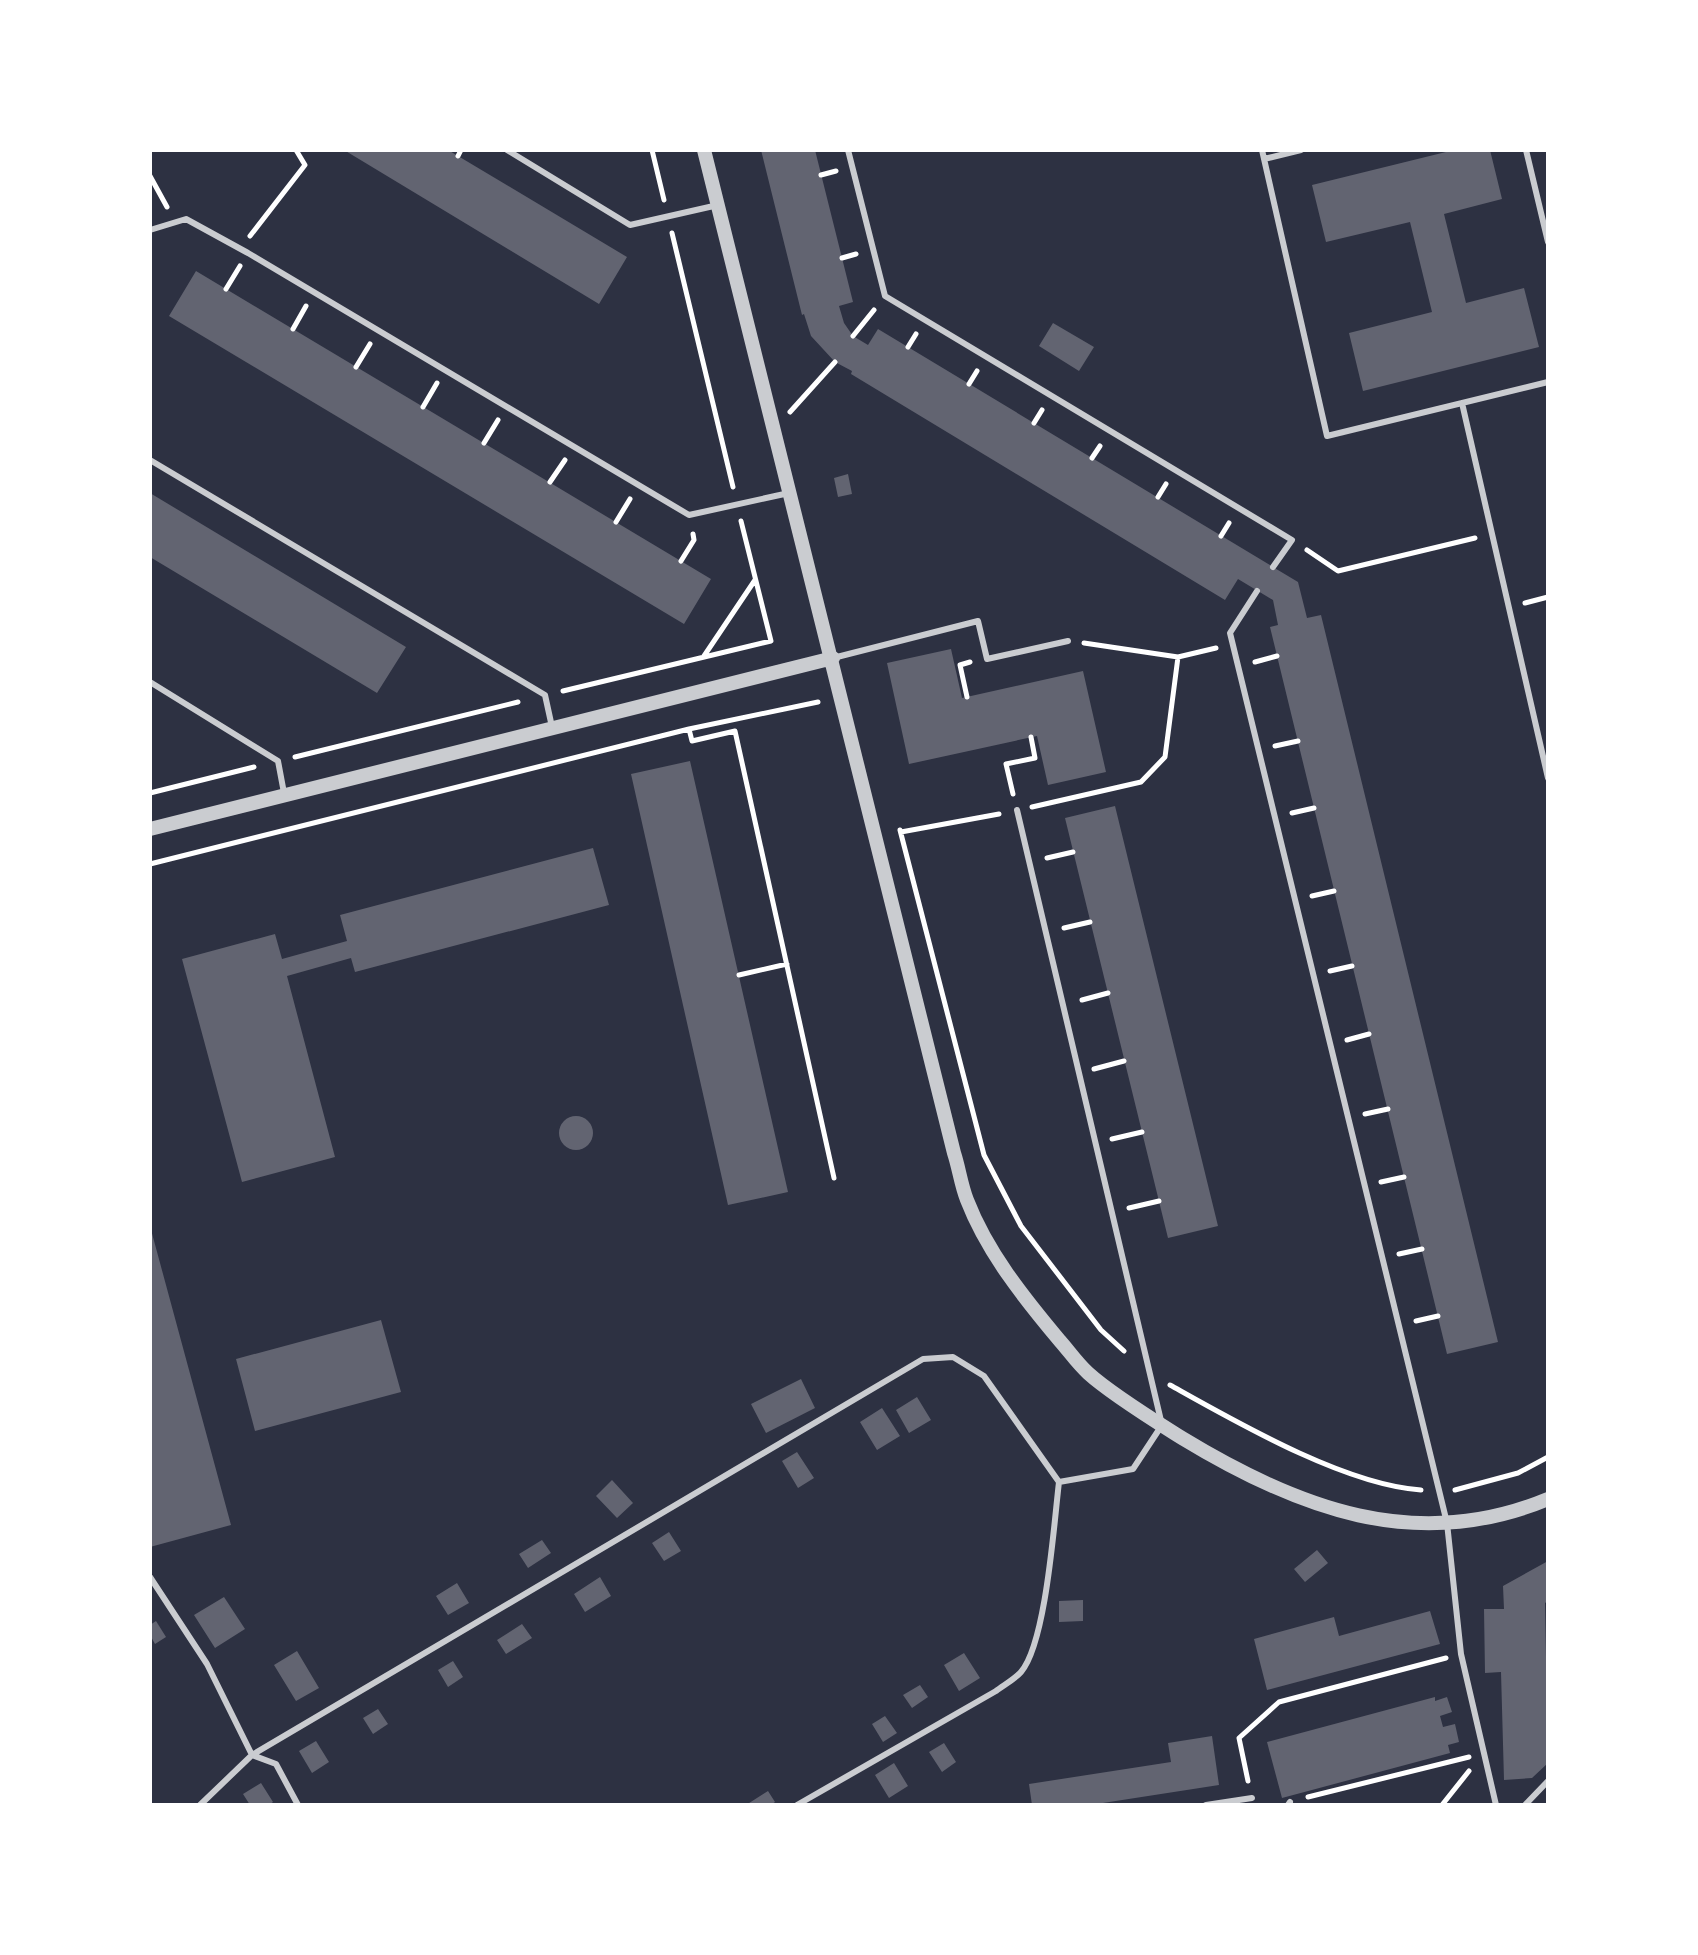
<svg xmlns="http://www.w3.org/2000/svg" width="1698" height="1955" viewBox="0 0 1698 1955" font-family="'DejaVu Sans',sans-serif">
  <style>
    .building { fill: #626471 }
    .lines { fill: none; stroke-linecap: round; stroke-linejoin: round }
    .path { stroke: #fff; stroke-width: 5 }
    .service { stroke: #caccd0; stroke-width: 6 }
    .tertiary { stroke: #caccd0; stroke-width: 14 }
  </style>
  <rect width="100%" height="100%" fill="#2d3142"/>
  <!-- building -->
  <path class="building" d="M 344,150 L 448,150 L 627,257 L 599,304 Z
    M 761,150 L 815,150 L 853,302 L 839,306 L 844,323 L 853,336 L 868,345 L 878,329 L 1298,582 L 1307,618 L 1321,615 L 1498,1342 L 1447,1354 L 1270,627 L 1278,625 L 1273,600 L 1238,579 L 1225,600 L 851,374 L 852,371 L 835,362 L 811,336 L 804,314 L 802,315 Z
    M 1454,150 L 1490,150 L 1502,199 L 1444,214 L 1466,303 L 1524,288 L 1539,347 L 1363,391 L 1349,333 L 1432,312 L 1410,222 L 1326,242 L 1312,185 Z
    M 196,271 L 711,579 L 684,624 L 169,316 Z
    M 1053,323 L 1094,347 L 1079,371 L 1039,346 Z
    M 848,474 L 852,494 L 838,497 L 834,478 Z
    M 150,493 L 406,647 L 377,693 L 150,557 Z
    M 951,649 L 962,698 L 1083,671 L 1106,772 L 1048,785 L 1037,736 L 909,764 L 887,663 Z
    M 690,761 L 788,1192 L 728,1205 L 631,774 Z
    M 1115,806 L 1218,1226 L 1168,1238 L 1065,818 Z
    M 593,848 L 609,905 L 355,972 L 351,958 L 287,976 L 335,1157 L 242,1182 L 182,959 L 275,934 L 282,959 L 347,941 L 340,915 Z
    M559 1133a17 17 0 1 1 34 0a17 17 0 1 1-34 0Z
    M 150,1226 L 231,1525 L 150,1547 Z
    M 381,1320 L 401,1392 L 255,1431 L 236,1359 Z
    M 801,1379 L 815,1408 L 766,1433 L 751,1404 Z
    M 917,1397 L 931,1420 L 909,1433 L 896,1410 Z
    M 882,1408 L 900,1436 L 877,1450 L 860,1422 Z
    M 797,1452 L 814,1478 L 798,1488 L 782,1461 Z
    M 612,1480 L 633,1503 L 617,1518 L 596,1496 Z
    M 669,1532 L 681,1551 L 664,1561 L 652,1543 Z
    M 542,1540 L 551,1553 L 528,1568 L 519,1554 Z
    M 1317,1550 L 1328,1563 L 1305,1582 L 1294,1569 Z
    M 1548,1561 L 1548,1601 L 1545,1603 L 1548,1763 L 1532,1778 L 1504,1780 L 1501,1672 L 1485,1673 L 1484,1609 L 1504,1609 L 1503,1586 Z
    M 600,1577 L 611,1596 L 585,1612 L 574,1594 Z
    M 457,1583 L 469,1603 L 448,1615 L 436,1596 Z
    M 224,1597 L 245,1629 L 215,1648 L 194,1615 Z
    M 1083,1600 L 1083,1621 L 1059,1622 L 1059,1601 Z
    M 1430,1611 L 1440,1644 L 1267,1690 L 1254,1639 L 1334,1617 L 1339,1636 Z
    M 156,1621 L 166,1637 L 155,1644 L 150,1635 L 150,1625 Z
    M 522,1624 L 532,1638 L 506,1654 L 497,1640 Z
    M 297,1651 L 319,1688 L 296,1701 L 274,1665 Z
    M 964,1653 L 980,1678 L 959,1691 L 944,1665 Z
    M 453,1661 L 463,1677 L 448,1687 L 438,1670 Z
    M 920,1685 L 928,1697 L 912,1708 L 903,1695 Z
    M 1435,1697 L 1435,1701 L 1447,1697 L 1452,1712 L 1440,1716 L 1443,1727 L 1455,1724 L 1459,1742 L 1448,1745 L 1450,1753 L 1282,1798 L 1267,1742 Z
    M 378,1709 L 388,1724 L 373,1734 L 363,1718 Z
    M 885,1716 L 897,1733 L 883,1742 L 872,1724 Z
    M 1212,1736 L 1219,1785 L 1090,1805 L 1032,1805 L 1029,1784 L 1171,1762 L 1168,1743 Z
    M 316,1741 L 329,1762 L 312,1773 L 299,1751 Z
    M 944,1743 L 956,1762 L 942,1772 L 929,1752 Z
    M 894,1763 L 908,1786 L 889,1798 L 875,1775 Z
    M 261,1783 L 273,1802 L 269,1805 L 250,1805 L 243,1794 Z
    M 768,1791 L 775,1802 L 771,1805 L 746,1805 Z"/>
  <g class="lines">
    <!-- path -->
    <path class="path" d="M 652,150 L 664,200
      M 458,156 L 461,150
      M 821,175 L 836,171
      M 150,176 L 167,207
      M 672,233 L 733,487
      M 250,236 L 305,165 L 296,150
      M 842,258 L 856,254
      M 226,289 L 240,266
      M 293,329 L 306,306
      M 853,336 L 874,310
      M 908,347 L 916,334
      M 356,367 L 370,344
      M 969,384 L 977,371
      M 423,407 L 437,383
      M 790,412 L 835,362
      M 1034,423 L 1042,410
      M 484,443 L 498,420
      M 1092,458 L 1100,446
      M 550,482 L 565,460
      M 1158,497 L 1166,484
      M 616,522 L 630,499
      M 1221,536 L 1229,523
      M 1307,550 L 1338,571 L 1475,538
      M 681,561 L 694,540 L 693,534
      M 1525,603 L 1548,597
      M 1084,643 L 1178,657 L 1216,648
      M 704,656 L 755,580
      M 1255,662 L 1277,656
      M 563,691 L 771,641 L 741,521
      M 967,697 L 960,665 L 970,662
      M 689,729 L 692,741 L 735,731 L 834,1178
      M 1275,746 L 1298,741
      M 295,757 L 518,702
      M 150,793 L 254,767
      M 1013,794 L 1006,764 L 1035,758 L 1031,737
      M 1032,807 L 1141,782 L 1165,757 L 1178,657
      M 1292,813 L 1314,808
      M 900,830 L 984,1155 L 1021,1226 L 1101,1330 L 1124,1351
      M 901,832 L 999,814
      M 1047,858 L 1073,852
      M 150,864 L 689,729 L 818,702
      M 1312,896 L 1334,891
      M 1064,928 L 1090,922
      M 1330,971 L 1352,966
      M 739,975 L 787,964
      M 1082,1000 L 1108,993
      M 1347,1040 L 1369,1034
      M 1094,1069 L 1124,1061
      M 1365,1114 L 1388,1109
      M 1112,1139 L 1142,1132
      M 1381,1182 L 1404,1177
      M 1129,1208 L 1159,1201
      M 1399,1254 L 1422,1249
      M 1416,1321 L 1438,1316
      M 1170,1385 C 1238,1423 1345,1485 1421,1490
      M 1455,1490 L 1518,1473 L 1548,1457
      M 1248,1781 L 1239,1738 L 1279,1702 L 1446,1658
      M 1308,1797 L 1469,1757
      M 1442,1805 L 1469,1771"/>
    <!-- service -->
    <path class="service" d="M 507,150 L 630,225 L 718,205
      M 848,150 L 885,296 L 1292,540 L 1273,567
      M 1262,150 L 1327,436 L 1548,382
      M 1526,150 L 1548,242
      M 1264,159 L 1301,150
      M 150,230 L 186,219 L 248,253 L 689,515 L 789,493
      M 1462,403 L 1548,778
      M 150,460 L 545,695 L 552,727
      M 1257,591 L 1230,633 L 1447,1523 L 1461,1654 L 1496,1805
      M 833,658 L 978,621 L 987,659 L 1068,641
      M 150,682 L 278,761 L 284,793
      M 150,1577 L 207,1664 L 252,1755 L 276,1764 L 298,1805
      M 200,1805 L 252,1755 L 923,1359 L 953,1357 L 984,1376 L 1059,1482
      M 797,1805 L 996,1691 C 1004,1685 1015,1679 1021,1672 C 1046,1643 1054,1523 1059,1482 L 1133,1469 L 1162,1425 L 1017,810
      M 1206,1805 L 1252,1798
      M 1288,1805 L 1290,1802
      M 1525,1805 L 1548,1781"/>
    <!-- tertiary -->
    <path class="tertiary" d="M 704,150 L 954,1153 C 959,1168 961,1185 967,1200 C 987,1252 1024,1298 1060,1341 C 1069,1351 1077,1363 1088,1373 C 1111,1394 1155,1421 1182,1438 C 1297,1508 1416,1554 1548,1499
      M 150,829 L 833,658"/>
  </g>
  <!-- border -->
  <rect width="1698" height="1955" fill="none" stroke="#ffffff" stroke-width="304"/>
</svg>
